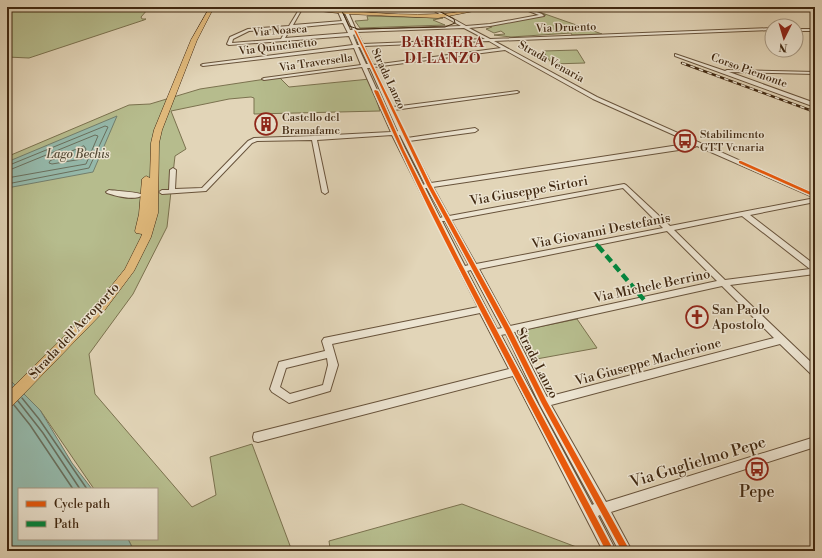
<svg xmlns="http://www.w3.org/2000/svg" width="822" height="558" viewBox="0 0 822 558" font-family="'Libre Bodoni',serif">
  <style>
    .green { fill: #b6bc8d; stroke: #7b724f }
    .water { fill: #95b9ab; stroke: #737f6d }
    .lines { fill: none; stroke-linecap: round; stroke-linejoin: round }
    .shore-far1 { stroke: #6a705e; stroke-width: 1 }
    .shore { stroke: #6a705e; stroke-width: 1.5 }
    .minor-casing { stroke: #68533b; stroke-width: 2 }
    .major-casing { stroke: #402811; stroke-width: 1 }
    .minor { fill: #ece4d1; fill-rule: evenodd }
    .major { fill: #e1ba7c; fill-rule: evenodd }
    .tram { stroke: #402811; stroke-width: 1 }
    .rail-casing { stroke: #402811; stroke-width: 2.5 }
    .rail { stroke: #ece4d1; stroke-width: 1.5; stroke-dasharray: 4.5; stroke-linecap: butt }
    .quiet-far1 { stroke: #00873e; stroke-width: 3.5; stroke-dasharray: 6 3.5; stroke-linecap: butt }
    .quiet { stroke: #00873e; stroke-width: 4.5; stroke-dasharray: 8 4.5; stroke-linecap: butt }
    .cycleway-casing { stroke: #ece4d1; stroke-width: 3 }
    .cycleway { fill: #e8590c; fill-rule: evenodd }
    .labels { text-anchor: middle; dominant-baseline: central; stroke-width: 3; stroke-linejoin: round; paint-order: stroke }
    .far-street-label { font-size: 11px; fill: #402811; stroke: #ece4d1 }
    .far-poi-label { font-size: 11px; fill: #402811; stroke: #ece4d1; text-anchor: start }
    .far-water-label { font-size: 12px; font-style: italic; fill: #554c38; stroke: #ece4d1 }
    .street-label { font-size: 13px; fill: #402811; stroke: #ece4d1 }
    .poi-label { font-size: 13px; fill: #402811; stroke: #ece4d1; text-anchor: start }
    .far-district-label { font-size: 14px; font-weight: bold; letter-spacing: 1px; fill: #7a1f14; stroke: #ece4d1 }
    .near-street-label { font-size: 16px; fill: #402811; stroke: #ece4d1 }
    .near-poi-label { font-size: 16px; fill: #402811; stroke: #ece4d1 }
  </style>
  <rect width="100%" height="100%" fill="#e2d5b8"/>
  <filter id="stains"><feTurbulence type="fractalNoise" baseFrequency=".005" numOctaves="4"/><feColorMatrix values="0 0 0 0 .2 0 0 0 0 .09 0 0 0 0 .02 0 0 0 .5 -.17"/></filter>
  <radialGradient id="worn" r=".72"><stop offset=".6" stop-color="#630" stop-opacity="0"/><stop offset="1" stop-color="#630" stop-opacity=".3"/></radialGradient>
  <!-- green -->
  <path class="green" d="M 39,7 L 155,7 L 148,9 L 141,17 L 142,19 L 146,19 L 144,20 L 29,58 L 7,57 L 7,10 L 18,11 Z
    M 525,7 L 602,34 L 572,35 L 571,33 L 511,37 L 494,35 L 505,34 L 501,31 L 494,33 L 486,29 L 492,27 L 491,26 L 481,27 L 546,15 Z
    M 367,16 L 443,18 L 433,20 L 445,25 L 360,28 L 355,21 L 368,20 Z
    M 577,50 L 585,63 L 552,64 L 543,51 Z
    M 279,77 L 289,87 L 370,79 L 380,111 L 254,114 L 254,98 L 251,97 L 229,99 L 171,111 L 186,149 L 175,156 L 167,227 L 133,294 L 89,354 L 95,394 L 192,507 L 216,495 L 210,457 L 252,444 L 292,551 L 134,551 L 128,539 L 157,539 L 157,489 L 94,489 L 40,410 L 7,377 L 7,152 L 11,155 L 129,105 L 150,104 L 200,89 Z
    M 577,319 L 597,348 L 531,360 L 514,332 Z
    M 462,504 L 587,551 L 320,551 L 330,548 L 329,541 Z"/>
  <!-- water -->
  <path class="water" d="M 117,116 L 93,172 L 7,188 L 7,162 Z
    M 7,377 L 40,410 L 72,463 L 92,489 L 19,489 L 19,539 L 128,539 L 134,551 L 7,551 Z"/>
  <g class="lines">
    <!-- shore-far1 -->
    <path class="shore-far1" d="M 84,146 L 86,149 L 82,159 L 52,164 L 49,163 L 50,161 Z
      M 7,166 L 105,126 L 108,127 L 89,168 L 7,184
      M 7,171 L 95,135 L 98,136 L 86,164 L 7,178"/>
    <!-- shore -->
    <path class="shore" d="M 22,398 L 39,419 L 87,489
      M 18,401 L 43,433 L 80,489
      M 14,405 L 30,425 L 73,489"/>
    <!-- minor casing -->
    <g class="minor-casing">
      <path id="minor" d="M 336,7 L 340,7 L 350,30 L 353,30 L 342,7 L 346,7 L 356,30 L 461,26 L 427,7 L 432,7 L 466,26 L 490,24 L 539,15 L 518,7 L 523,7 L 542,14 L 544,16 L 490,26 L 469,28 L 490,39 L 772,28 L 772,30 L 494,41 L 597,97 L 815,194 L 815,202 L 750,215 L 815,265 L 815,274 L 730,285 L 815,366 L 815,376 L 812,375 L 780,344 L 551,405 L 606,502 L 815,437 L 815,447 L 611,512 L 632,551 L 619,551 L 600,515 L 598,516 L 616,551 L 603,551 L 513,376 L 258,442 L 254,441 L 253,437 L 254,433 L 258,432 L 509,369 L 480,313 L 332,344 L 338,365 L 330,391 L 289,403 L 272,392 L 270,389 L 279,362 L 325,351 L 322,341 L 324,338 L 478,307 L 392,135 L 317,140 L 328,192 L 325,194 L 322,192 L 312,140 L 257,141 L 252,143 L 206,191 L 162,194 L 159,192 L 162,190 L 169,190 L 170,170 L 173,168 L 176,170 L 175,189 L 202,188 L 248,141 L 254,138 L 314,136 L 391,132 L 362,67 L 264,80 L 262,79 L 264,78 L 361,65 L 354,48 L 203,66 L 201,65 L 203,64 L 353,45 L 349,36 L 229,45 L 227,44 L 230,37 L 248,29 L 289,26 L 300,8 L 302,9 L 293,25 L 342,21 ZM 343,23 L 348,33 L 285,38 L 291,28 ZM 287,28 L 281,39 L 232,43 L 233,39 L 249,31 ZM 464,28 L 485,39 L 363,44 L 357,32 ZM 355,34 L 359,45 L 357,45 L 353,35 ZM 489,41 L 501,48 L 373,65 L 364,46 ZM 358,47 L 360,47 L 368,64 L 366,64 ZM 505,50 L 593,99 L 692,143 L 431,183 L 409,141 L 475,132 L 478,130 L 475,128 L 407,138 L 394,110 L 517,93 L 519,92 L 517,91 L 393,107 L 374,67 ZM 367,68 L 370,68 L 398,131 L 396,132 ZM 398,135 L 400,135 L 425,184 L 423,185 ZM 697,146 L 815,198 L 670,226 L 626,185 L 624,184 L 449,216 L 433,187 L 692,148 ZM 425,188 L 427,188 L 443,217 L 440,218 ZM 623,188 L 663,228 L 476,264 L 451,220 ZM 742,216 L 810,269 L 725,280 L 674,230 ZM 442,221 L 445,221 L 469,265 L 465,266 ZM 667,231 L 717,281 L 510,326 L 479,269 ZM 471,270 L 502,328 L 497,329 L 467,271 ZM 722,286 L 774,338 L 547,397 L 514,332 ZM 506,334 L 540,405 L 594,504 L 592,505 L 501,335 ZM 327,358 L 328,365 L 323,385 L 290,394 L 280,387 L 286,368 Z
        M 812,7 L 815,7 L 815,8 L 813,8 Z
        M 796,29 L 815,29 L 815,31 L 796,31 Z
        M 675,54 L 725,71 L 727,70 L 815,72 L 815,74 L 729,72 L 815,103 L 815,107 L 675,56 Z
        M 109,190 C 116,191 139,192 143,195 C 135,201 116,196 107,193 L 106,192 Z"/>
    </g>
    <!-- major casing -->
    <g class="major-casing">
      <path id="major" d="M 210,7 L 214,7 L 197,40 L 162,130 L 159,143 L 158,213 L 151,237 L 134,271 L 104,311 L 12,406 L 7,408 L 7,393 L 96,305 L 125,269 L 141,237 L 142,234 L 136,233 L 135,231 L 139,214 L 142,179 L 146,176 L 150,178 L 151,143 L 154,130 L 191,40 Z
        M 281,7 C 332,7 386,17 437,14 C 457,14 476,7 495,7 L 438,18 L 347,14 Z"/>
    </g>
    <!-- minor -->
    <use href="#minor" class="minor"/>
    <!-- major -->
    <use href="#major" class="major"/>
    <!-- tram -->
    <path class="tram" d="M 340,7 L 349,26 L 358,29 L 445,27 L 455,23 L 454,19 L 431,7"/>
    <!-- rail casing -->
    <g class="rail-casing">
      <path id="rail" d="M 682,63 L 815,112"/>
    </g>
    <!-- rail -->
    <use href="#rail" class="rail"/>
    <!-- quiet-far1 -->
    <path class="quiet-far1" d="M 596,244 L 599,247"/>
    <!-- quiet -->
    <path class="quiet" d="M 598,246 L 645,301"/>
    <!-- cycleway casing -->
    <g class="cycleway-casing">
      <path id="cycleway" d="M 354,30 L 356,31 L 431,185 L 510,328 L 546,400 L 630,551 L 622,551 L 542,404 L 505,330 L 427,185 Z
        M 375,90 L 378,91 L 404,150 L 462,265 L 614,551 L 606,551 C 547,437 486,324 429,209 C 410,170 392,131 374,91 Z
        M 739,161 L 741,161 L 815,194 L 815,197 L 739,163 Z"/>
    </g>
    <!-- cycleway -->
    <use href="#cycleway" class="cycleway"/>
  </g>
  <!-- icons -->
  <defs>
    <g id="building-ring" transform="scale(1.15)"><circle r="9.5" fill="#ece4d1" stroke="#8f2418" stroke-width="1.5"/><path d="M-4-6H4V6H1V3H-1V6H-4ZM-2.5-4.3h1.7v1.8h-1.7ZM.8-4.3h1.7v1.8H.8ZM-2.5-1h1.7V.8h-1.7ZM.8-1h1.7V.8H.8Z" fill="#8f2418"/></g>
    <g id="bus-ring" transform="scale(1.15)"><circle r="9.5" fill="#ece4d1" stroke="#8f2418" stroke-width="1.5"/><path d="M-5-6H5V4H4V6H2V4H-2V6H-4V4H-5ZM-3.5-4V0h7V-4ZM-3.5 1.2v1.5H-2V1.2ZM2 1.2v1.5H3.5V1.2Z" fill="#8f2418"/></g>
    <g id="church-ring" transform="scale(1.15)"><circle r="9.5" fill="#ece4d1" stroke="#8f2418" stroke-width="1.5"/><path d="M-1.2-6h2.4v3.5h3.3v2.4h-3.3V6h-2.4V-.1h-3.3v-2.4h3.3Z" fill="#8f2418"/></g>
  </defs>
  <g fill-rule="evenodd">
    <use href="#building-ring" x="266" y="124"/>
    <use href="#bus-ring" x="685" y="141"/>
    <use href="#church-ring" x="697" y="317"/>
    <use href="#bus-ring" x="757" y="469"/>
  </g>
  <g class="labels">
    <!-- far-street labels -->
    <g class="far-street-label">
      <text transform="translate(566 28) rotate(-2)">Via Druento</text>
      <text transform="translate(280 31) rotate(-4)">Via Noasca</text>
      <text transform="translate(278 47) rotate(-7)">Via Quincinetto</text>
      <text transform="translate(551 62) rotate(29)">Strada Venaria</text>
      <text transform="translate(316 63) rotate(-8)">Via Traversella</text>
      <text transform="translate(749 71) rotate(20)">Corso Piemonte</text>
      <text transform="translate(388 79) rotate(65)">Strada Lanzo</text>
    </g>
    <!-- far-poi labels -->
    <g class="far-poi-label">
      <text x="282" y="118">Castello del<tspan x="282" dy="13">Bramafame</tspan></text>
      <text x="700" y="135">Stabilimento<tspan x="700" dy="13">GTT Venaria</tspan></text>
    </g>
    <!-- far-water labels -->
    <g class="far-water-label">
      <text x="78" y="154">Lago Bechis</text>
    </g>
    <!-- street labels -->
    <g class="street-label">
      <text transform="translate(529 191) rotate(-10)">Via Giuseppe Sirtori</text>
      <text transform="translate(601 231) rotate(-11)">Via Giovanni Destefanis</text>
      <text transform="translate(652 286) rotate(-12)">Via Michele Berrino</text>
      <text transform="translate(74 331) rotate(-47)">Strada dell'Aeroporto</text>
      <text transform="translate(648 362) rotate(-15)">Via Giuseppe Macherione</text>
      <text transform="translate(537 363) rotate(63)">Strada Lanzo</text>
    </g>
    <!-- poi labels -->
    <g class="poi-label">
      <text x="712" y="310">San Paolo<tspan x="712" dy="15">Apostolo</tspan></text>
    </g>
    <!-- far-district labels -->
    <g class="far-district-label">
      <text x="443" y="43">BARRIERA<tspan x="443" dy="16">DI LANZO</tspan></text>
    </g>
    <!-- near-street labels -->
    <g class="near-street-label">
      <text transform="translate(698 462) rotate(-17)">Via Guglielmo Pepe</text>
    </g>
    <!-- near-poi labels -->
    <g class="near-poi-label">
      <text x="757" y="492">Pepe</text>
    </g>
  </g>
  <!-- margin -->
  <rect width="822" height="558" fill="none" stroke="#e2d5b8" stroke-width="24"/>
  <rect x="8" y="8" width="806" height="542" fill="none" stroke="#402811" stroke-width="2"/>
  <rect x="12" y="12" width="798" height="534" fill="none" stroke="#402811"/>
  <!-- legend -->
  <rect x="18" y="488" width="140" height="52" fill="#ece4d1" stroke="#a79984"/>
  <rect x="26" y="501" width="20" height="6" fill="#e8590c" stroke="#a79984"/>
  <text x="54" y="508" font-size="12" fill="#402811">Cycle path</text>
  <rect x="26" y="521" width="20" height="6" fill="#00873e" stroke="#a79984"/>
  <text x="54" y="528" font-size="12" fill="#402811">Path</text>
  <!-- north arrow -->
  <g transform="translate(784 38) rotate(185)"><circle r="19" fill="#ece4d1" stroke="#a79984"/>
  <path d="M0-3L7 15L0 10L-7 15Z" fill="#8f2418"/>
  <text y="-6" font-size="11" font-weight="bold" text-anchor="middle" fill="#402811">N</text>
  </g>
  <rect width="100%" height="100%" filter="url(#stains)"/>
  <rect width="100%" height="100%" fill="url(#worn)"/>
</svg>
